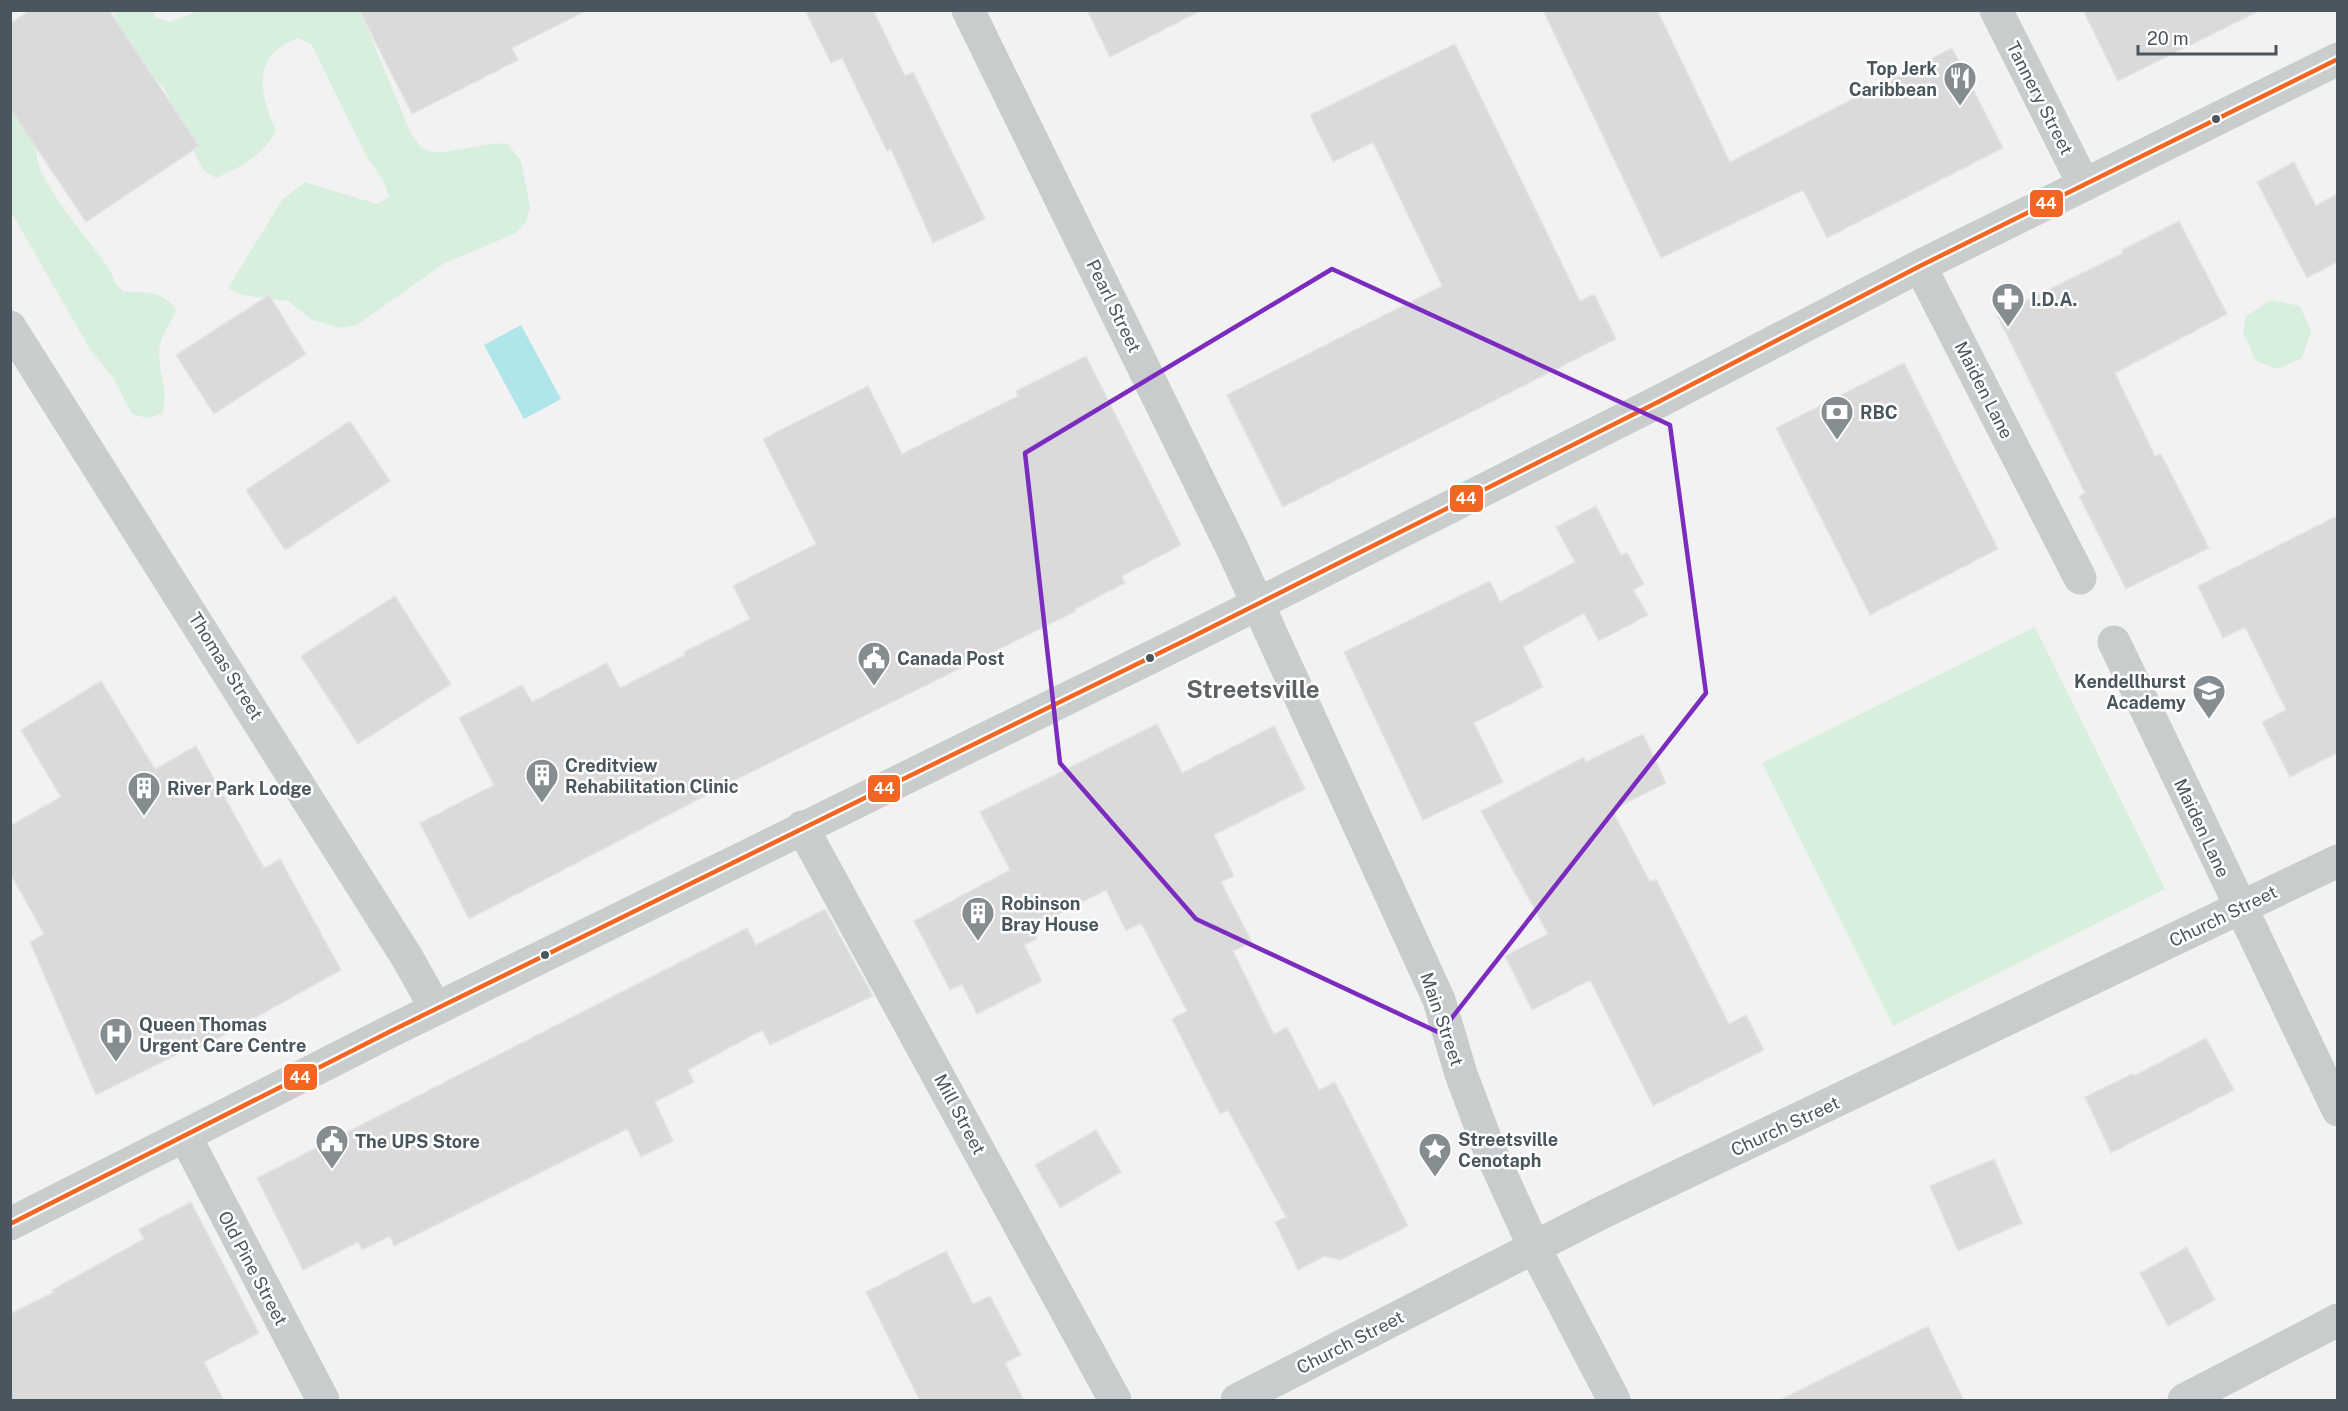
<svg xmlns="http://www.w3.org/2000/svg" width="2348" height="1411" viewBox="0 0 2348 1411" font-family="'Public Sans',sans-serif">
  <style>
    .green { fill: #d8efde }
    .water { fill: #b0e5ea }
    .building { fill: #dadadb; stroke: #e3e4e5; stroke-width: 1.5 }
    .lines { fill: none; stroke-linecap: round; stroke-linejoin: round }
    .street { stroke: #c9cccd; stroke-width: 33 }
    .secondary { stroke: #cacdce; stroke-width: 33 }
    .bus-1-casing { stroke: #fff; stroke-width: 9 }
    .bus-1 { stroke: #f26522; stroke-width: 4.5 }
    .marked { fill: none; stroke: #7b2cbf; stroke-width: 4.5; stroke-linejoin: round }
    .bus-dot { fill: #4a565d; stroke: #fff; stroke-width: 2 }
    .labels { text-anchor: middle; dominant-baseline: central; stroke-width: 5; stroke-linejoin: round; paint-order: stroke }
    .poi-label { font-size: 18px; font-weight: bold; fill: #4a565d; stroke: #fff; text-anchor: start }
    .street-label { font-size: 18px; fill: #4a565d; stroke: #fff }
    .district-label { font-size: 24px; font-weight: bold; fill: #5e6265; stroke: #fff }
    .line-badge { stroke: #fff; stroke-width: 2 }
    .badge-label { font-size: 16px; text-anchor: middle; font-weight: bold; fill: #fff }
  </style>
  <rect width="100%" height="100%" fill="#f2f2f2"/>
  <!-- green -->
  <path class="green" d="M 114,11 L 153,11 L 156,18 L 170,22 L 198,11 L 360,11 L 411,134 C 417,142 422,150 432,152 C 450,155 483,141 508,144 L 521,161 L 530,207 L 526,222 L 514,234 L 443,264 L 357,325 L 341,328 L 312,320 L 288,301 L 242,295 L 228,288 L 282,200 L 305,182 L 377,204 L 389,197 L 384,182 L 366,156 L 312,45 L 298,38 C 251,56 259,92 276,131 C 262,156 241,167 216,178 L 203,170 L 164,88 L 153,76 L 137,79 L 41,138 C 40,142 37,147 37,152 C 34,179 92,243 107,266 C 116,279 110,280 124,292 C 147,291 163,292 177,310 C 170,323 159,338 159,353 C 159,375 169,392 162,414 L 147,418 L 132,414 L 112,376 L 91,351 L 10,210 L 10,109 L 117,29 Z
    M 2271,300 L 2300,306 L 2311,332 L 2302,358 L 2278,369 L 2256,361 L 2243,332 L 2246,316 Z
    M 2035,627 L 2165,889 L 1893,1026 L 1762,763 Z"/>
  <!-- water -->
  <path class="water" d="M 521,325 L 561,399 L 524,419 L 484,345 Z"/>
  <!-- building -->
  <path class="building" d="M 30,10 L 109,10 L 199,146 L 86,222 L 10,109 L 10,24 Z
    M 359,10 L 588,10 L 512,48 L 518,60 L 412,114 Z
    M 805,10 L 873,10 L 905,76 L 913,72 L 985,219 L 933,243 L 891,149 L 887,151 L 842,58 L 831,63 Z
    M 1087,10 L 1202,10 L 1110,57 Z
    M 1543,10 L 1657,10 L 1730,162 L 1952,48 L 2003,148 L 1827,238 L 1803,190 L 1661,258 Z
    M 2083,10 L 2261,10 L 2118,81 Z
    M 1455,44 L 1580,301 L 1594,294 L 1616,339 L 1283,507 L 1227,395 L 1442,286 L 1373,142 L 1333,162 L 1310,115 Z
    M 2294,162 L 2316,206 L 2337,194 L 2337,262 L 2307,278 L 2257,182 Z
    M 2179,221 L 2227,314 L 2115,373 L 2155,456 L 2161,454 L 2209,548 L 2126,589 L 2079,496 L 2085,493 L 1997,315 L 2123,253 L 2122,250 Z
    M 269,295 L 306,354 L 214,414 L 176,355 Z
    M 1086,356 L 1181,545 L 1122,576 L 1125,583 L 1075,609 L 1076,611 L 745,775 L 469,919 L 420,823 L 494,785 L 459,718 L 522,685 L 532,702 L 607,663 L 620,688 L 685,655 L 684,652 L 750,619 L 733,586 L 816,544 L 763,439 L 868,386 L 902,454 L 1018,396 L 1016,391 Z
    M 1904,363 L 1998,549 L 1870,615 L 1776,428 Z
    M 350,421 L 390,481 L 285,550 L 246,490 Z
    M 1596,506 L 1621,555 L 1627,553 L 1644,584 L 1633,590 L 1648,615 L 1599,641 L 1584,613 L 1523,647 L 1543,687 L 1474,723 L 1503,782 L 1423,820 L 1344,652 L 1490,581 L 1500,602 L 1575,562 L 1556,527 Z
    M 2337,516 L 2337,753 L 2290,777 L 2262,722 L 2286,710 L 2245,627 L 2223,638 L 2198,586 Z
    M 395,596 L 451,684 L 358,744 L 301,656 Z
    M 101,681 L 155,769 L 196,746 L 264,868 L 280,859 L 341,970 L 188,1055 L 186,1050 L 96,1095 L 30,942 L 44,934 L 10,873 L 10,826 L 61,797 L 21,730 Z
    M 1157,724 L 1182,773 L 1274,726 L 1305,789 L 1214,835 L 1234,876 L 1221,882 L 1252,942 L 1233,951 L 1274,1034 L 1287,1027 L 1319,1090 L 1335,1082 L 1408,1226 L 1340,1260 L 1325,1256 L 1298,1270 L 1275,1222 L 1286,1217 L 1228,1110 L 1220,1114 L 1172,1019 L 1187,1011 L 1141,923 L 1126,931 L 1106,890 L 1031,928 L 1037,939 L 1024,945 L 1042,981 L 977,1014 L 962,984 L 950,990 L 914,921 L 1010,870 L 980,812 Z
    M 1643,734 L 1666,783 L 1612,810 L 1650,882 L 1656,879 L 1729,1024 L 1746,1015 L 1764,1050 L 1653,1106 L 1590,980 L 1532,1010 L 1505,956 L 1548,934 L 1481,811 L 1584,757 L 1586,762 Z
    M 825,909 L 873,996 L 770,1045 L 762,1030 L 688,1070 L 694,1082 L 655,1102 L 673,1141 L 641,1157 L 627,1129 L 394,1246 L 390,1236 L 362,1250 L 358,1242 L 303,1270 L 257,1178 L 747,928 L 756,945 Z
    M 2206,1038 L 2234,1090 L 2111,1153 L 2085,1097 L 2132,1074 L 2134,1076 Z
    M 1096,1130 L 1121,1172 L 1060,1208 L 1035,1165 Z
    M 1994,1159 L 2022,1223 L 1958,1251 L 1930,1186 Z
    M 191,1202 L 259,1333 L 204,1362 L 224,1401 L 10,1401 L 10,1314 L 54,1292 L 52,1290 L 144,1239 L 139,1229 Z
    M 2187,1247 L 2215,1300 L 2168,1326 L 2140,1273 Z
    M 946,1251 L 973,1304 L 990,1296 L 1021,1355 L 1005,1363 L 1024,1401 L 920,1401 L 866,1292 Z
    M 1928,1326 L 1964,1401 L 1778,1401 Z"/>
  <g class="lines">
    <!-- street -->
    <path class="street" d="M 968,10 L 1232,548 L 1439,1000 L 1461,1074 L 1488,1146 L 1535,1249
      M 1996,10 L 2084,185
      M 1920,266 L 2080,578
      M 2114,642 L 2338,1110
      M 802,827 L 1115,1400
      M 185,1136 L 323,1400
      M 1237,1400 L 1601,1213 L 2338,861
      M 2184,1400 L 2338,1320"/>
    <!-- secondary -->
    <path class="secondary" d="M 10,327 L 408,959 L 436,1009
      M 10,1224 L 391,1031 L 1190,638 L 1660,401 L 1920,266 L 2338,59
      M 1535,1249 L 1614,1400"/>
    <!-- bus-1 casing -->
    <g class="bus-1-casing">
      <path id="bus-1" d="M 10,1224 L 391,1031 L 1190,638 L 1660,401 L 1920,266 L 2338,59"/>
    </g>
    <!-- bus-1 -->
    <use href="#bus-1" class="bus-1"/>
  </g>
  <!-- marked area -->
  <path class="marked" d="M 1332,269 L 1670,425 L 1706,693 L 1440,1033 L 1196,919 L 1060,763 L 1025,453 Z"/>
  <!-- icons -->
  <defs>
    <g id="restaurant-pin" transform="scale(1.725)"><path d="M0 17L-7.5 6A9.5 9.5 0 1 1 7.5 6Z" fill="#858d91" stroke="#fff"/><path d="M-5-6h1v4h1v-4h1v4h1v-4h1v5L-1.5 .5V6h-2V.5L-5-1ZM5-6V6H3V1.5H1.5Q1.5-4 5-6Z" fill="#fff"/></g>
    <g id="pharmacy-pin" transform="scale(1.725)"><path d="M0 17L-7.5 6A9.5 9.5 0 1 1 7.5 6Z" fill="#858d91" stroke="#fff"/><path d="M-2-6h4v4h4v4h-4v4h-4v-4h-4v-4h4Z" fill="#fff"/></g>
    <g id="bank-pin" transform="scale(1.725)"><path d="M0 17L-7.5 6A9.5 9.5 0 1 1 7.5 6Z" fill="#858d91" stroke="#fff"/><path d="M-6-4H6V4H-6ZM0-2.3a2.3 2.3 0 1 0 0 4.6a2.3 2.3 0 1 0 0-4.6Z" fill="#fff"/></g>
    <g id="civic-pin" transform="scale(1.725)"><path d="M0 17L-7.5 6A9.5 9.5 0 1 1 7.5 6Z" fill="#858d91" stroke="#fff"/><path d="M-.6-6.5H3V-4.5H.6V-3L4-1V1h2V6H-6V1h2V-1L-.6-3ZM-1.2 2.5V6h2.4V2.5Z" fill="#fff"/></g>
    <g id="school-pin" transform="scale(1.725)"><path d="M0 17L-7.5 6A9.5 9.5 0 1 1 7.5 6Z" fill="#858d91" stroke="#fff"/><path d="M0-5L7-2L0 1L-7-2ZM-4 1L0 2.5L4 1V4Q0 6-4 4Z" fill="#fff"/></g>
    <g id="building-pin" transform="scale(1.725)"><path d="M0 17L-7.5 6A9.5 9.5 0 1 1 7.5 6Z" fill="#858d91" stroke="#fff"/><path d="M-4-6H4V6H1V3H-1V6H-4ZM-2.5-4.3h1.7v1.8h-1.7ZM.8-4.3h1.7v1.8H.8ZM-2.5-1h1.7V.8h-1.7ZM.8-1h1.7V.8H.8Z" fill="#fff"/></g>
    <g id="hospital-pin" transform="scale(1.725)"><path d="M0 17L-7.5 6A9.5 9.5 0 1 1 7.5 6Z" fill="#858d91" stroke="#fff"/><path d="M-5-5h3v3.5h4V-5h3V5h-3V1.5h-4V5h-3Z" fill="#fff"/></g>
    <g id="sight-pin" transform="scale(1.725)"><path d="M0 17L-7.5 6A9.5 9.5 0 1 1 7.5 6Z" fill="#858d91" stroke="#fff"/><path d="M0-6L1.8-2.2L6-1.7L2.9 1.2L3.7 5.4L0 3.3L-3.7 5.4L-2.9 1.2L-6-1.7L-1.8-2.2Z" fill="#fff"/></g>
  </defs>
  <g fill-rule="evenodd">
    <use href="#restaurant-pin" x="1960" y="78"/>
    <use href="#pharmacy-pin" x="2008" y="299"/>
    <use href="#bank-pin" x="1837" y="412"/>
    <use href="#civic-pin" x="874" y="658"/>
    <use href="#school-pin" x="2209" y="691"/>
    <use href="#building-pin" x="542" y="775"/>
    <use href="#building-pin" x="144" y="788"/>
    <use href="#building-pin" x="978" y="913"/>
    <use href="#hospital-pin" x="116" y="1034"/>
    <use href="#civic-pin" x="332" y="1141"/>
    <use href="#sight-pin" x="1435" y="1149"/>
  </g>
  <!-- markers -->
  <g class="bus-dot">
    <circle cx="2216" cy="119" r="5"/>
    <circle cx="1150" cy="658" r="5"/>
    <circle cx="545" cy="955" r="5"/>
  </g>
  <g class="labels">
    <!-- poi labels -->
    <g class="poi-label">
      <text x="1937" y="68" text-anchor="end">Top Jerk<tspan x="1937" dy="21">Caribbean</tspan></text>
      <text x="2031" y="299">I.D.A.</text>
      <text x="1860" y="412">RBC</text>
      <text x="897" y="658">Canada Post</text>
      <text x="2186" y="681" text-anchor="end">Kendellhurst<tspan x="2186" dy="21">Academy</tspan></text>
      <text x="565" y="765">Creditview<tspan x="565" dy="21">Rehabilitation Clinic</tspan></text>
      <text x="167" y="788">River Park Lodge</text>
      <text x="1001" y="903">Robinson<tspan x="1001" dy="21">Bray House</tspan></text>
      <text x="139" y="1024">Queen Thomas<tspan x="139" dy="21">Urgent Care Centre</tspan></text>
      <text x="1458" y="1139">Streetsville<tspan x="1458" dy="21">Cenotaph</tspan></text>
      <text x="355" y="1141">The UPS Store</text>
    </g>
    <!-- street labels -->
    <g class="street-label">
      <text transform="translate(2040 98) rotate(63)">Tannery Street</text>
      <text transform="translate(1114 306) rotate(64)">Pearl Street</text>
      <text transform="translate(1984 390) rotate(63)">Maiden Lane</text>
      <text transform="translate(226 666) rotate(58)">Thomas Street</text>
      <text transform="translate(2202 828) rotate(65)">Maiden Lane</text>
      <text transform="translate(2223 916) rotate(-26)">Church Street</text>
      <text transform="translate(1442 1019) rotate(71)">Main Street</text>
      <text transform="translate(960 1114) rotate(62)">Mill Street</text>
      <text transform="translate(1785 1126) rotate(-25)">Church Street</text>
      <text transform="translate(253 1268) rotate(62)">Old Pine Street</text>
      <text transform="translate(1350 1342) rotate(-27)">Church Street</text>
    </g>
    <!-- district labels -->
    <g class="district-label">
      <text x="1253" y="689">Streetsville</text>
    </g>
  </g>
  <g class="line-badge">
    <rect x="2029" y="189" width="35" height="29" rx="6" fill="#f26522"/>
    <rect x="1449" y="484" width="35" height="29" rx="6" fill="#f26522"/>
    <rect x="867" y="774" width="34" height="29" rx="6" fill="#f26522"/>
    <rect x="283" y="1063" width="35" height="28" rx="6" fill="#f26522"/>
  </g>
  <g class="badge-label">
    <text x="2046" y="209">44</text>
    <text x="1466" y="504">44</text>
    <text x="884" y="794">44</text>
    <text x="300" y="1083">44</text>
  </g>
  <!-- border -->
  <rect width="2348" height="1411" fill="none" stroke="#4a565d" stroke-width="24"/>
  <!-- scale -->
  <path d="M2138 45v9h138v-9" fill="none" stroke="#4a565d" stroke-width="3"/>
  <text x="2147" y="45" font-size="18" fill="#4a565d" stroke="#ffffff" stroke-width="4.5" paint-order="stroke">20 m</text>
</svg>
